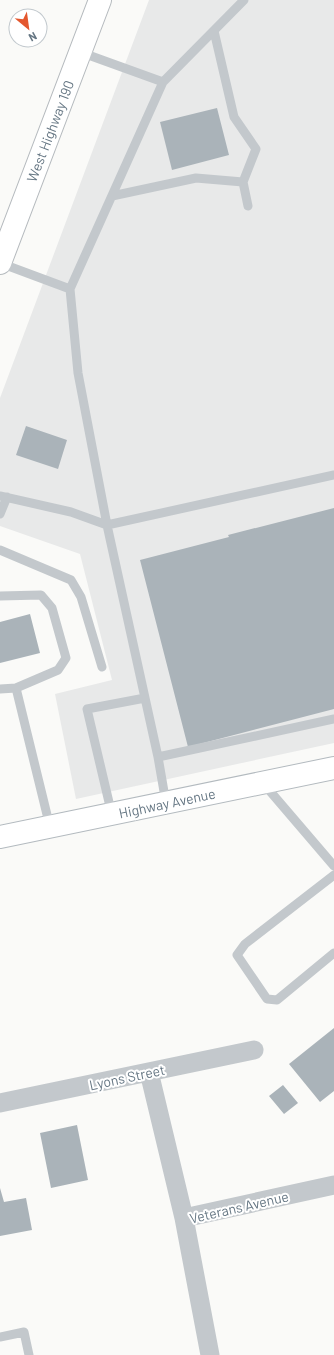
<svg xmlns="http://www.w3.org/2000/svg" width="334" height="1355" viewBox="0 0 334 1355" font-family="Barlow,sans-serif">
  <style>
    .built { fill: #e8e9e9 }
    .building { fill: #aab3b9 }
    .lines { fill: none; stroke-linecap: round; stroke-linejoin: round }
    .secondary-casing { stroke: #b3babf; stroke-width: 24 }
    .primary-casing { stroke: #b5babe; stroke-width: 24 }
    .lane { stroke: #c3c8cc; stroke-width: 9 }
    .street { stroke: #c3c8cc; stroke-width: 19 }
    .secondary { stroke: #fff; stroke-width: 22 }
    .primary { stroke: #fff; stroke-width: 22 }
    .labels { text-anchor: middle; dominant-baseline: central; stroke-width: 4; stroke-linejoin: round; paint-order: stroke }
    .street-label { font-size: 14px; fill: #657683; stroke: #fff }
  </style>
  <rect width="100%" height="100%" fill="#fafaf8"/>
  <!-- built -->
  <path class="built" d="M 149,0 L 334,0 L 334,743 L 76,799 L 55,694 L 112,680 L 80,554 L 0,526 L 0,398 Z"/>
  <!-- building -->
  <path class="building" d="M 217,108 L 229,155 L 172,170 L 160,122 Z
    M 26,426 L 67,440 L 58,469 L 16,455 Z
    M 334,508 L 334,709 L 188,747 L 140,560 L 229,537 L 228,535 Z
    M 30,614 L 40,653 L 0,663 L 0,622 Z
    M 334,1028 L 334,1091 L 320,1102 L 289,1064 Z
    M 283,1085 L 298,1103 L 284,1114 L 269,1096 Z
    M 77,1125 L 88,1180 L 51,1188 L 40,1133 Z
    M 0,1188 L 4,1202 L 26,1198 L 32,1230 L 0,1236 Z"/>
  <g class="lines">
    <!-- secondary casing -->
    <g class="secondary-casing">
      <path id="secondary" d="M 0,837 L 334,768"/>
    </g>
    <!-- primary casing -->
    <g class="primary-casing">
      <path id="primary" d="M 0,263 L 100,0"/>
    </g>
    <!-- lane -->
    <path class="lane" d="M 80,52 L 163,82 L 244,0
      M 243,182 L 248,206
      M 112,196 L 196,178 L 243,182 L 256,149 L 234,117 L 214,31
      M 0,263 L 70,289 L 163,82
      M 70,289 L 78,373 L 107,525 L 158,757 L 334,719
      M 0,496 L 71,512 L 107,525 L 334,475
      M 0,514 L 7,497
      M 0,550 L 71,580 L 81,597 L 102,667
      M 0,596 L 41,595 L 52,608 L 66,658 L 58,670 L 16,688
      M 0,689 L 16,688 L 50,827
      M 158,757 L 166,803
      M 263,783 L 334,866
      M 112,815 L 87,709 L 145,698
      M 334,875 L 245,944 L 237,955 L 267,999 L 277,1000 L 334,953
      M 0,1337 L 24,1332 L 29,1355"/>
    <!-- street -->
    <path class="street" d="M 149,1072 L 184,1218 L 210,1355
      M 0,1103 L 254,1050
      M 184,1218 L 334,1185"/>
    <!-- secondary -->
    <use href="#secondary" class="secondary"/>
    <!-- primary -->
    <use href="#primary" class="primary"/>
  </g>
  <g class="labels">
    <!-- street labels -->
    <g class="street-label">
      <text transform="translate(50 131) rotate(-69)">West Highway 190</text>
      <text transform="translate(167 803) rotate(-12)">Highway Avenue</text>
      <text transform="translate(127 1077) rotate(-12)">Lyons Street</text>
      <text transform="translate(239 1207) rotate(-13)">Veterans Avenue</text>
    </g>
  </g>
  <!-- north arrow -->
  <g transform="translate(28 28) rotate(151)"><circle r="19" fill="#ffffff" stroke="#c1c8cd"/>
  <path d="M0-3L7 15L0 10L-7 15Z" fill="#e4572e"/>
  <text y="-6" font-size="11" font-weight="bold" text-anchor="middle" fill="#657683">N</text>
  </g>
</svg>
